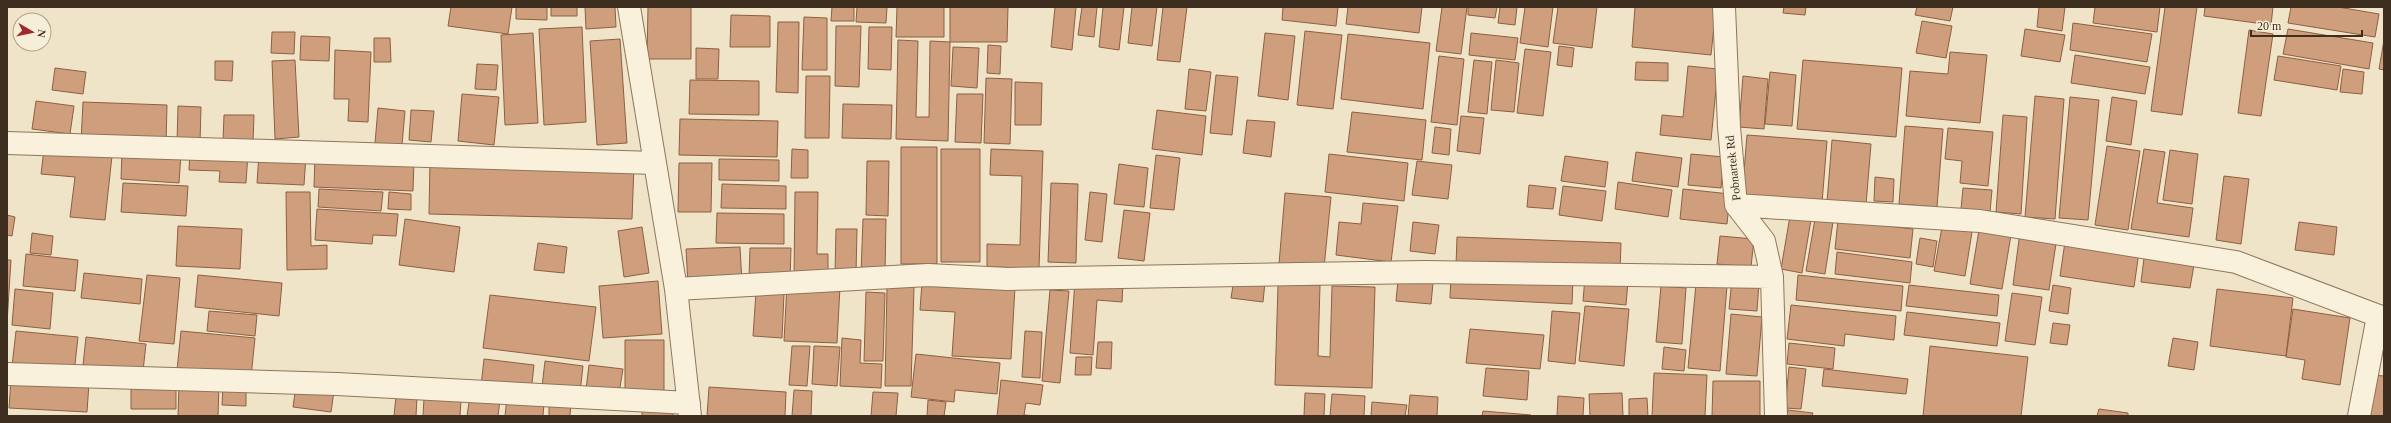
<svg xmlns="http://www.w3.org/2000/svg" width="2391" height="423" viewBox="0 0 2391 423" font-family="Georgia,serif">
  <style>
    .building { fill: #cf9f7d; stroke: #8d5f41 }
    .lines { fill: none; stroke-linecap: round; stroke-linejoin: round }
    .street-casing { stroke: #8d765c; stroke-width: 24 }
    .street { stroke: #faf1dc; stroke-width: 22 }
    .labels { text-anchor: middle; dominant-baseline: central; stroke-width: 3; stroke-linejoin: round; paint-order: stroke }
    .street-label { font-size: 12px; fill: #3d2e20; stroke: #f7eed8 }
  </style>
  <rect width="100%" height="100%" fill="#f0e4c8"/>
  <!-- building -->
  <path class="building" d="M 451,7 L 512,7 L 508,34 L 448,26 Z
    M 516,7 L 547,7 L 547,20 L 516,19 Z
    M 551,7 L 577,7 L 577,16 L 551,16 Z
    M 585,7 L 615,7 L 616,27 L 586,29 Z
    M 648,7 L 691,7 L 691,59 L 647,59 Z
    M 832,7 L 854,7 L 854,21 L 831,21 Z
    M 857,7 L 887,7 L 886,23 L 856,22 Z
    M 897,7 L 944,7 L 944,37 L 896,37 Z
    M 950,7 L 1008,7 L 1007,42 L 950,42 Z
    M 1055,7 L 1076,7 L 1072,50 L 1051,47 Z
    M 1082,7 L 1097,7 L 1094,37 L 1078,35 Z
    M 1103,7 L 1124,7 L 1119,50 L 1099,47 Z
    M 1132,7 L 1157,7 L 1152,46 L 1128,43 Z
    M 1163,7 L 1187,7 L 1180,62 L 1157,60 Z
    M 1283,7 L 1338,7 L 1336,26 L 1282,20 Z
    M 1348,7 L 1422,7 L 1419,33 L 1346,24 Z
    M 1442,7 L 1467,7 L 1461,54 L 1436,51 Z
    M 1468,7 L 1497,7 L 1495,18 L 1468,15 Z
    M 1500,7 L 1517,7 L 1515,25 L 1498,23 Z
    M 1525,7 L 1553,7 L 1548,47 L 1520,43 Z
    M 1558,7 L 1597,7 L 1592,48 L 1553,43 Z
    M 1635,7 L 1716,7 L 1711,55 L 1632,47 Z
    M 1784,7 L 1806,7 L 1805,15 L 1783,13 Z
    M 1917,7 L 1953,7 L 1950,21 L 1915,15 Z
    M 2039,7 L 2065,7 L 2062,31 L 2037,27 Z
    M 2095,7 L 2160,7 L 2157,32 L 2093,23 Z
    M 2165,7 L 2197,7 L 2182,115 L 2151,111 Z
    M 2205,7 L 2273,7 L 2271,25 L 2204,16 Z
    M 2291,7 L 2338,7 L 2379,14 L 2375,37 L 2288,23 Z
    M 731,15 L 770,16 L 770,47 L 730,47 Z
    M 804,17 L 827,18 L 827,70 L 802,70 Z
    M 1922,21 L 1952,26 L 1946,58 L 1916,53 Z
    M 778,22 L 799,22 L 798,93 L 776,92 Z
    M 2073,23 L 2152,34 L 2147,62 L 2070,50 Z
    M 836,26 L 861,26 L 859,87 L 835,86 Z
    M 582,27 L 586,122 L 544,125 L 539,29 Z
    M 869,27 L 892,27 L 891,70 L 868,69 Z
    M 2025,29 L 2065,35 L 2060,62 L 2021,56 Z
    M 2288,29 L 2373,43 L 2369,69 L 2283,54 Z
    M 2249,30 L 2273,34 L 2261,116 L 2238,113 Z
    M 1305,31 L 1342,35 L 1333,109 L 1297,105 Z
    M 272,32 L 295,32 L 294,54 L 271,53 Z
    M 533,33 L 538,123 L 505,125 L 501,35 Z
    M 1265,33 L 1295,36 L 1288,100 L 1258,96 Z
    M 1471,33 L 1518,38 L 1515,60 L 1469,55 Z
    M 1348,34 L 1430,43 L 1423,109 L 1341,99 Z
    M 301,36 L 330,37 L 329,61 L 300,60 Z
    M 374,38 L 390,38 L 391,62 L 374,62 Z
    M 620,39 L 627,143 L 597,145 L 590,41 Z
    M 898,40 L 918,41 L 916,117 L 929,117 L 930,41 L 950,42 L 948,141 L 896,139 Z
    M 2384,40 L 2384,70 L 2379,69 Z
    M 988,45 L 1001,46 L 1000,74 L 987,73 Z
    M 1559,46 L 1574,48 L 1572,67 L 1557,65 Z
    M 953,47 L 979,48 L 977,88 L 951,86 Z
    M 696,48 L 719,49 L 718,79 L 696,79 Z
    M 1525,49 L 1551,52 L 1543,116 L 1517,113 Z
    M 335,50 L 371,52 L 368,122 L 348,121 L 349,99 L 334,99 Z
    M 1950,52 L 1987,55 L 1980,123 L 1906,116 L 1910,71 L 1948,74 Z
    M 2075,55 L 2150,67 L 2145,94 L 2071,83 Z
    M 1439,56 L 1464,59 L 1457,125 L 1431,122 Z
    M 2278,56 L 2341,66 L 2337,90 L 2274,80 Z
    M 295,60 L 299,137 L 275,139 L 272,61 Z
    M 1474,60 L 1492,62 L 1487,114 L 1468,112 Z
    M 1496,60 L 1519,63 L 1514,112 L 1491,110 Z
    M 1803,60 L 1902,68 L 1896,137 L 1797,129 Z
    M 215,61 L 233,61 L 232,81 L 215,80 Z
    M 1636,62 L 1668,63 L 1668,81 L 1635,80 Z
    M 477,64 L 498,65 L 496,90 L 475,89 Z
    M 1688,66 L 1718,69 L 1711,140 L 1660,135 L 1662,115 L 1683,117 Z
    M 55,68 L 86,72 L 83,94 L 52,90 Z
    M 1189,69 L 1211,72 L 1206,111 L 1185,109 Z
    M 2343,69 L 2364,72 L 2362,94 L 2340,92 Z
    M 1770,72 L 1796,75 L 1792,126 L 1765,124 Z
    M 1216,75 L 1238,77 L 1232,135 L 1210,133 Z
    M 806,76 L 830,76 L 829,138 L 805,138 Z
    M 1743,76 L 1768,79 L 1764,129 L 1739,127 Z
    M 986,78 L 1012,79 L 1010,144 L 984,143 Z
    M 690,80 L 759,81 L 759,115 L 689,114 Z
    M 1015,82 L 1042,83 L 1041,125 L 1015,125 Z
    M 462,94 L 499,97 L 494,145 L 458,141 Z
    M 957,94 L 983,94 L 981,143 L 955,142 Z
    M 2035,96 L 2064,99 L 2055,219 L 2025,217 Z
    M 2070,97 L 2099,100 L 2088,220 L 2059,218 Z
    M 2112,97 L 2137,101 L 2131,145 L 2106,141 Z
    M 36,101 L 74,106 L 70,134 L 32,129 Z
    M 83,102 L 167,105 L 166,145 L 81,142 Z
    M 843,104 L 892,105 L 891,139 L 842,138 Z
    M 178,106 L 201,107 L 200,143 L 177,142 Z
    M 378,108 L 405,111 L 402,145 L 375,143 Z
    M 411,110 L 434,111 L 431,142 L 409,140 Z
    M 1157,110 L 1206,116 L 1202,155 L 1152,149 Z
    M 1352,112 L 1426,120 L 1422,160 L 1347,152 Z
    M 224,115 L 254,115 L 253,143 L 223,141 Z
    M 2003,115 L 2027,117 L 2021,214 L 1996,212 Z
    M 1461,116 L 1484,118 L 1480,154 L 1457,151 Z
    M 680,119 L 778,121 L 777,157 L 679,155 Z
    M 1247,120 L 1275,122 L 1271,157 L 1243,153 Z
    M 1905,126 L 1943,129 L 1937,207 L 1899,204 Z
    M 1435,127 L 1451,129 L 1449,155 L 1432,153 Z
    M 1948,128 L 1993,132 L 1988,186 L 1960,183 L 1962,161 L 1945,159 Z
    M 1747,135 L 1827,141 L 1822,203 L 1742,196 Z
    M 1832,140 L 1871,144 L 1866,205 L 1827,202 Z
    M 2107,146 L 2140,151 L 2128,230 L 2095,225 Z
    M 901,147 L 937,147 L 937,264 L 901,264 Z
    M 44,149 L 112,156 L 105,220 L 70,217 L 75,177 L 41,174 Z
    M 792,149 L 808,150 L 808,178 L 791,178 Z
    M 941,149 L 980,149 L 980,262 L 941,262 Z
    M 991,149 L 1043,151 L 1039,268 L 987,267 L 987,244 L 1020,245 L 1022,176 L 990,175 Z
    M 2144,149 L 2165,152 L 2157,203 L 2193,208 L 2189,237 L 2131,229 Z
    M 190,150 L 248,153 L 246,183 L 219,182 L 220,171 L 189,170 Z
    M 2170,150 L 2198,154 L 2192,204 L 2163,200 Z
    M 122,151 L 181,154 L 179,183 L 121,179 Z
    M 1636,152 L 1682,158 L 1678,187 L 1632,181 Z
    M 259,153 L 306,155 L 304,185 L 257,183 Z
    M 1329,154 L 1408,163 L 1404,201 L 1325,192 Z
    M 1691,154 L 1724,157 L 1721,188 L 1688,185 Z
    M 1156,155 L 1180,158 L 1174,210 L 1150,208 Z
    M 315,156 L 414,160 L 413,191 L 314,187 Z
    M 1565,156 L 1608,162 L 1605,187 L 1561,181 Z
    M 719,159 L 779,160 L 779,181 L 719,180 Z
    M 430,160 L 634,165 L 632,219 L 429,214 Z
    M 867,161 L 889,161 L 888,216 L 866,215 Z
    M 1417,161 L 1452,165 L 1448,199 L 1412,195 Z
    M 679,163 L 712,163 L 711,212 L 678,212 Z
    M 1119,164 L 1148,168 L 1144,207 L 1114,204 Z
    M 2224,176 L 2249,179 L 2241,244 L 2216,240 Z
    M 1875,177 L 1894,179 L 1893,202 L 1874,201 Z
    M 1618,182 L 1672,190 L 1668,217 L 1615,209 Z
    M 123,183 L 188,186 L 186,216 L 121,212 Z
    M 1051,183 L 1078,184 L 1076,263 L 1048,262 Z
    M 722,184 L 786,186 L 786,209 L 721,208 Z
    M 1529,185 L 1556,188 L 1553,209 L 1527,207 Z
    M 1563,186 L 1606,191 L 1602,221 L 1559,215 Z
    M 1963,188 L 1992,190 L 1990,212 L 1961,209 Z
    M 319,189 L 383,192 L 381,211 L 318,207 Z
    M 1683,189 L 1730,194 L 1727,224 L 1680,219 Z
    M 286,192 L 310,192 L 311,246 L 327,245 L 327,269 L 287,270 Z
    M 389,192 L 411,194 L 411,210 L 388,209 Z
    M 795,192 L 818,192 L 817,254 L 828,254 L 828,279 L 794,278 Z
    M 1090,192 L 1107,194 L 1102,242 L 1085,240 Z
    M 1285,193 L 1331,197 L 1324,268 L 1279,264 Z
    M 1363,203 L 1398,206 L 1391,262 L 1336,255 L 1339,222 L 1361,224 Z
    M 317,209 L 398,214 L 396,236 L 373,235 L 372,244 L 315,240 Z
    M 1124,210 L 1150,213 L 1144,261 L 1118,258 Z
    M 717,213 L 784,214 L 784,244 L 716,243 Z
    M 7,215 L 15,217 L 12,236 L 7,235 Z
    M 1790,216 L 1811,220 L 1802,273 L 1781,269 Z
    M 405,219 L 460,227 L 454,272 L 399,265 Z
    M 863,219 L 886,219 L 885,274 L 861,273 Z
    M 1815,219 L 1833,222 L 1825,274 L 1806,271 Z
    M 1838,220 L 1913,229 L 1910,258 L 1835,249 Z
    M 1413,222 L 1439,225 L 1435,254 L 1410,251 Z
    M 2299,222 L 2337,227 L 2334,255 L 2295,250 Z
    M 178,226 L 242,229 L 240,269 L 176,266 Z
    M 642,227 L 649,273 L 624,277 L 618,231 Z
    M 1942,227 L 1972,232 L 1965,276 L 1934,271 Z
    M 836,229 L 857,229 L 856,274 L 835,274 Z
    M 1979,230 L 2011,235 L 2002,289 L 1970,284 Z
    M 2020,232 L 2057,237 L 2049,290 L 2013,285 Z
    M 32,233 L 53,236 L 51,255 L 30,253 Z
    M 1720,236 L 1754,239 L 1751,267 L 1717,264 Z
    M 1457,237 L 1621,243 L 1620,272 L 1456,266 Z
    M 1920,238 L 1937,241 L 1933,267 L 1916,264 Z
    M 2065,242 L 2139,252 L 2134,287 L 2060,276 Z
    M 538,243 L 567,247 L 564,273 L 534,270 Z
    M 740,247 L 742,283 L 688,285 L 686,249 Z
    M 750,248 L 791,248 L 790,280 L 749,279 Z
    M 1837,252 L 1912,262 L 1910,283 L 1835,274 Z
    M 26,254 L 78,260 L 75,291 L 23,286 Z
    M 2144,258 L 2194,265 L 2190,288 L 2141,282 Z
    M 7,260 L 11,260 L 7,323 Z
    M 84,273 L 142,279 L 140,304 L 81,298 Z
    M 1451,274 L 1573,279 L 1572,304 L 1450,298 Z
    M 147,275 L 180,278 L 174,344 L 139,341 Z
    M 198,275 L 282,283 L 279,316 L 195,307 Z
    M 1798,275 L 1903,286 L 1901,311 L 1796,300 Z
    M 1585,277 L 1628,281 L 1626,305 L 1583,301 Z
    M 1234,279 L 1265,282 L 1263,302 L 1231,298 Z
    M 1732,279 L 1759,282 L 1757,311 L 1729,309 Z
    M 1075,280 L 1123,282 L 1122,302 L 1097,300 L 1093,355 L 1070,353 Z
    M 1398,280 L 1433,283 L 1431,304 L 1396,301 Z
    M 658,281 L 662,334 L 603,338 L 599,286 Z
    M 922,282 L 1015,287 L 1011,359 L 952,356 L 955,312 L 920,310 Z
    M 787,284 L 840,287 L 837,343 L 784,341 Z
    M 1696,284 L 1727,286 L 1720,371 L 1688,368 Z
    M 1278,285 L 1320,285 L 1318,356 L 1330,357 L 1332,286 L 1375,287 L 1372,388 L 1275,385 Z
    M 1909,285 L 1999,295 L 1997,316 L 1906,306 Z
    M 2053,285 L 2071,288 L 2068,314 L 2049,311 Z
    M 1661,286 L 1686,288 L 1682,344 L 1656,342 Z
    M 887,287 L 914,287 L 911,386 L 885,386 Z
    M 15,289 L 53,293 L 50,329 L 12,325 Z
    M 2217,289 L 2293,298 L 2286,356 L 2210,346 Z
    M 1050,290 L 1069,291 L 1060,383 L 1042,381 Z
    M 756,292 L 784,294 L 782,338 L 753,336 Z
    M 866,292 L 885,293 L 883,361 L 864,361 Z
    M 2012,293 L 2042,297 L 2035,345 L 2005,341 Z
    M 490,295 L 596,307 L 589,361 L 483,348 Z
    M 1791,305 L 1896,316 L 1894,340 L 1845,334 L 1844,346 L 1787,339 Z
    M 1585,306 L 1629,309 L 1624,366 L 1579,361 Z
    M 2293,309 L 2350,318 L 2340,385 L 2302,379 L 2305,360 L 2286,357 Z
    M 209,311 L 257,315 L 255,336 L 207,331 Z
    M 1552,311 L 1580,313 L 1575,364 L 1548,361 Z
    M 1907,312 L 2000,323 L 1997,346 L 1904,335 Z
    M 1731,314 L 1762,317 L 1757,376 L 1726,374 Z
    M 2053,323 L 2070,325 L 2067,345 L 2050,343 Z
    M 1470,329 L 1544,335 L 1540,369 L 1466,363 Z
    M 16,331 L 78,337 L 74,373 L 12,366 Z
    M 181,331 L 255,338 L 251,377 L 177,370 Z
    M 1025,331 L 1042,332 L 1040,378 L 1022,377 Z
    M 86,337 L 146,344 L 143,371 L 83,365 Z
    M 842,338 L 861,340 L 860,363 L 882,364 L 881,388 L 840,386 Z
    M 2173,338 L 2198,342 L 2194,370 L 2168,366 Z
    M 625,340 L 664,340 L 664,393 L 625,394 Z
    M 1098,342 L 1112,342 L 1111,369 L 1096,368 Z
    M 1789,343 L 1835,348 L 1833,369 L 1787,364 Z
    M 792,346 L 810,346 L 807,386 L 789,385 Z
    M 814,346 L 840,347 L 837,386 L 812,384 Z
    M 1930,346 L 2028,357 L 2021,416 L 1923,416 Z
    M 1664,347 L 1686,350 L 1684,371 L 1662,369 Z
    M 916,354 L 1000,363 L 997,394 L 955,390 L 954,402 L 911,397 Z
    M 1076,357 L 1092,357 L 1091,375 L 1075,375 Z
    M 484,359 L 534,365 L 531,392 L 481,386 Z
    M 545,361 L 583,366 L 580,392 L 542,387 Z
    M 589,365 L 623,369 L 619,393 L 586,389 Z
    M 1789,367 L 1806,369 L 1801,409 L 1785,408 Z
    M 1486,368 L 1529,371 L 1527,400 L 1483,396 Z
    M 1824,369 L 1908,379 L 1906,394 L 1822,386 Z
    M 1654,373 L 1707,375 L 1705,416 L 1652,416 Z
    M 2373,375 L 2384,376 L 2384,416 L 2366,416 Z
    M 11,379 L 89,383 L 87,412 L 9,408 Z
    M 1001,380 L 1043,385 L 1040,405 L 1026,403 L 1024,415 L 1039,416 L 997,416 Z
    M 131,381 L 176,381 L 176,409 L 131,409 Z
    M 1713,381 L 1760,381 L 1760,416 L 1712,416 Z
    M 179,384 L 219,385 L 218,416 L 178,416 Z
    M 223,384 L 246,384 L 246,406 L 222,405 Z
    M 296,386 L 334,391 L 331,412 L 293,407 Z
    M 709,387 L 786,392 L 785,416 L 707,416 Z
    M 794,390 L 812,391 L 811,416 L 792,416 Z
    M 873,392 L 898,393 L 896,416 L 871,416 Z
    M 1305,393 L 1325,394 L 1324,416 L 1304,416 Z
    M 1622,393 L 1623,416 L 1590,416 L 1589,394 Z
    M 1332,394 L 1365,396 L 1364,416 L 1330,416 Z
    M 1410,395 L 1438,397 L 1437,416 L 1408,416 Z
    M 396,396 L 417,397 L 416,416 L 394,416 Z
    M 470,396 L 500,400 L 498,416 L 467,416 Z
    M 1558,396 L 1584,398 L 1583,416 L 1557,416 Z
    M 424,398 L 461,401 L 460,416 L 423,416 Z
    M 507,398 L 544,403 L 543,416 L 505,416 Z
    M 1647,398 L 1648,416 L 1629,416 L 1629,399 Z
    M 928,400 L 946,402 L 944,416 L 927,416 Z
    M 549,402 L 571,403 L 570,416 L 549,416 Z
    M 1372,402 L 1407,405 L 1405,416 L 1371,416 Z
    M 642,408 L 673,409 L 673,416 L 642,416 Z
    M 2099,409 L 2128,413 L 2128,416 L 2097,416 Z
    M 1788,410 L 1813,413 L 1812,416 L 1787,416 Z
    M 1483,411 L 1531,415 L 1531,416 L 1482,416 Z"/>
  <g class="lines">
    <!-- street casing -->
    <g class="street-casing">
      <path id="street" d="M 629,7 L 676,289 L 690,416
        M 1724,7 L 1729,127 L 1736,205 L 1764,241 L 1772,277 L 1776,416
        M 7,143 L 655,163
        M 1736,205 L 1980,221 L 2236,262 L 2384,318
        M 676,289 L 928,275 L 1008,279 L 1425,272 L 1772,277
        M 7,374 L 337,384 L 689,403
        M 2359,416 L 2378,316"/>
    </g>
    <!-- street -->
    <use href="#street" class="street"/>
  </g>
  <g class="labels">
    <!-- street labels -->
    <g class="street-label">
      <text transform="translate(1733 168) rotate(-96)">Pobnartek Rd</text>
    </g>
  </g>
  <!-- border -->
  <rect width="2391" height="423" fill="none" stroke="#3d2e20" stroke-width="16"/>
  <!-- north arrow -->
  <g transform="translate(32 32) rotate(99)"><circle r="19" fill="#f7eed8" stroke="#ada18e"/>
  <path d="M0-3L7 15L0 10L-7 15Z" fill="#9e2a2b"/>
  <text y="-6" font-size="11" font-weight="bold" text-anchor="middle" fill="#3d2e20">N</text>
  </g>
  <!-- scale -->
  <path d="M2251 30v6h111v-6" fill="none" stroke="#3d2e20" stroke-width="2"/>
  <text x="2257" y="30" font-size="12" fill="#3d2e20" stroke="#f7eed8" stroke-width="3" paint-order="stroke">20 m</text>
</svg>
